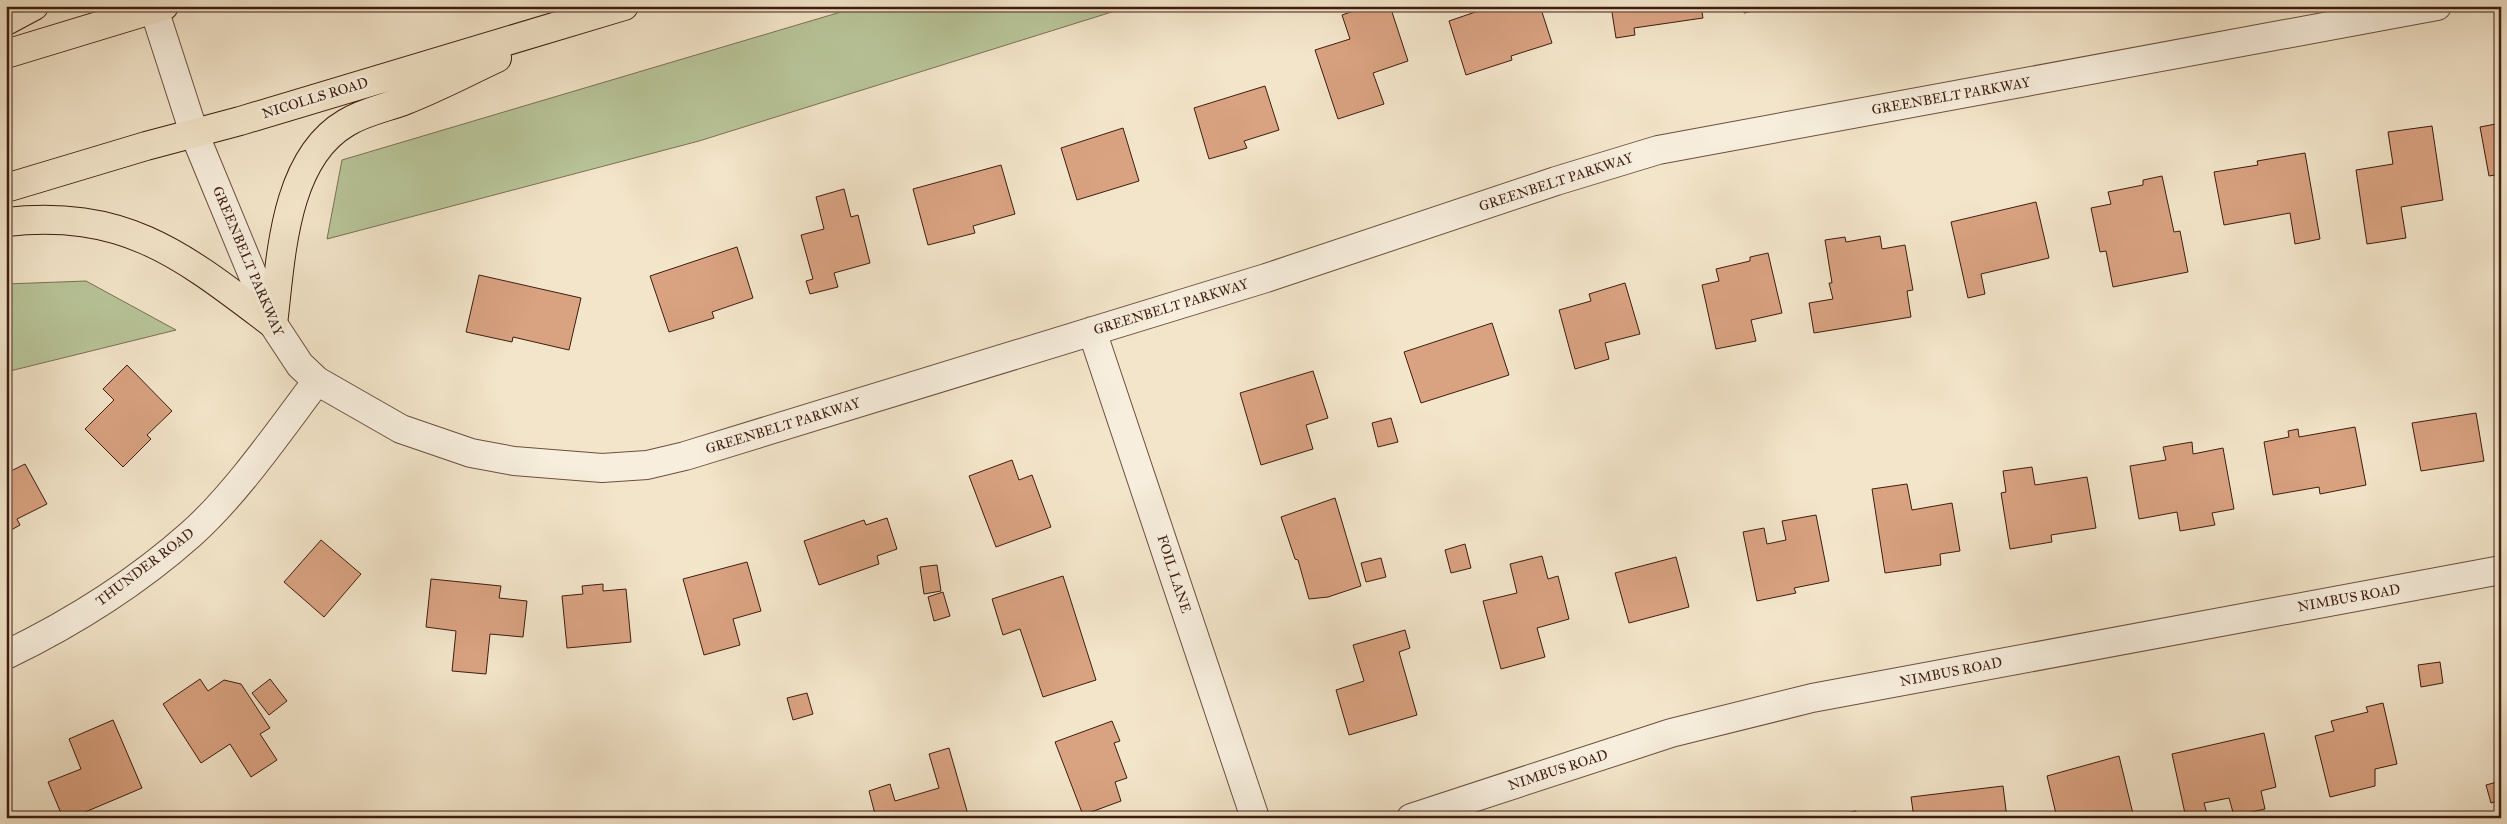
<svg xmlns="http://www.w3.org/2000/svg" width="2507" height="824" viewBox="0 0 2507 824" font-family="'IM FELL Great Primer',serif">
  <style>
    .green { fill: #b8c599; stroke: #7b7154 }
    .building { fill: #d9a281; stroke: #3e1d0f }
    .lines { fill: none; stroke-linecap: round; stroke-linejoin: round }
    .minor-casing { stroke: #6b4f3e; stroke-width: 30 }
    .trunk-casing { stroke: #3e1d0f; stroke-width: 30 }
    .minor { stroke: #f7eedd; stroke-width: 28 }
    .trunk { stroke: #f3e5ca; stroke-width: 28 }
    .labels { text-anchor: middle; dominant-baseline: central; stroke-width: 5; stroke-linejoin: round; paint-order: stroke }
    .street-label { font-size: 14px; fill: #3e1d0f; stroke: #f7eedd }
  </style>
  <rect width="100%" height="100%" fill="#f3e5ca"/>
  <filter id="stains"><feTurbulence type="fractalNoise" baseFrequency=".004" numOctaves="4"/><feColorMatrix values="0 0 0 0 .2 0 0 0 0 .09 0 0 0 0 .02 0 0 0 .5 -.17"/></filter>
  <radialGradient id="worn" r=".72"><stop offset=".6" stop-color="#630" stop-opacity="0"/><stop offset="1" stop-color="#630" stop-opacity=".3"/></radialGradient>
  <!-- green -->
  <path class="green" d="M 861,6 L 1131,6 L 699,141 L 327,239 L 342,160 Z
    M 86,281 L 176,330 L 6,372 L 6,284 Z"/>
  <!-- building -->
  <path class="building" d="M 1368,6 L 1390,6 L 1408,61 L 1373,73 L 1384,104 L 1338,119 L 1315,50 L 1350,39 L 1342,15 Z
    M 1493,6 L 1540,6 L 1552,43 L 1511,56 L 1512,60 L 1466,75 L 1449,21 Z
    M 1611,6 L 1701,6 L 1703,18 L 1634,28 L 1635,35 L 1616,38 Z
    M 1743,6 L 1777,6 L 1744,13 Z
    M 1265,86 L 1279,130 L 1244,141 L 1247,148 L 1209,159 L 1194,108 Z
    M 2501,123 L 2501,174 L 2489,176 L 2480,127 Z
    M 2432,126 L 2443,200 L 2401,207 L 2406,238 L 2367,244 L 2356,170 L 2393,164 L 2388,132 Z
    M 1123,128 L 1139,181 L 1077,200 L 1061,148 Z
    M 2305,153 L 2320,239 L 2295,244 L 2290,213 L 2224,225 L 2214,172 L 2258,165 L 2257,161 Z
    M 1001,165 L 1015,214 L 973,226 L 975,233 L 928,245 L 913,189 Z
    M 2162,176 L 2174,232 L 2180,231 L 2188,272 L 2113,287 L 2106,251 L 2100,252 L 2091,208 L 2111,204 L 2108,192 L 2143,185 L 2143,180 Z
    M 844,189 L 851,217 L 858,215 L 870,263 L 834,273 L 838,287 L 810,294 L 806,281 L 813,279 L 801,235 L 824,229 L 816,197 Z
    M 2036,202 L 2049,258 L 1981,274 L 1985,294 L 1968,298 L 1951,222 Z
    M 1880,236 L 1882,249 L 1905,245 L 1913,290 L 1907,291 L 1911,317 L 1814,333 L 1809,303 L 1833,299 L 1829,283 L 1832,283 L 1825,240 L 1845,237 L 1846,242 Z
    M 737,247 L 753,298 L 712,312 L 714,318 L 669,332 L 650,276 Z
    M 1768,253 L 1782,313 L 1751,320 L 1756,341 L 1716,349 L 1702,285 L 1719,281 L 1716,269 L 1750,261 L 1750,257 Z
    M 479,275 L 581,298 L 569,350 L 513,337 L 512,342 L 466,332 Z
    M 1625,283 L 1640,334 L 1605,343 L 1609,359 L 1575,369 L 1559,310 L 1591,301 L 1589,294 Z
    M 1492,323 L 1509,375 L 1421,403 L 1404,352 Z
    M 127,365 L 172,411 L 147,435 L 151,439 L 123,467 L 85,429 L 114,400 L 103,389 Z
    M 1313,371 L 1328,418 L 1306,425 L 1313,449 L 1261,465 L 1240,393 Z
    M 2476,413 L 2484,461 L 2421,471 L 2412,423 Z
    M 1391,418 L 1398,442 L 1378,447 L 1372,423 Z
    M 2355,427 L 2366,485 L 2320,494 L 2319,487 L 2273,495 L 2264,442 L 2289,437 L 2288,431 L 2298,429 L 2299,437 Z
    M 2192,442 L 2193,454 L 2223,448 L 2234,509 L 2212,513 L 2215,525 L 2180,531 L 2177,512 L 2139,519 L 2130,466 L 2166,460 L 2163,447 Z
    M 1012,460 L 1019,480 L 1032,475 L 1051,527 L 996,547 L 969,476 Z
    M 6,464 L 11,471 L 25,464 L 47,504 L 17,519 L 20,525 L 6,533 Z
    M 2032,467 L 2035,485 L 2087,477 L 2096,528 L 2051,535 L 2052,542 L 2010,549 L 2001,493 L 2006,492 L 2003,471 Z
    M 1907,484 L 1912,510 L 1952,503 L 1960,551 L 1940,554 L 1941,565 L 1885,573 L 1872,489 Z
    M 1335,498 L 1361,586 L 1328,597 L 1309,599 L 1298,560 L 1295,559 L 1281,517 Z
    M 1816,515 L 1829,581 L 1794,588 L 1796,593 L 1757,601 L 1743,532 L 1764,528 L 1767,544 L 1786,540 L 1782,521 Z
    M 887,518 L 897,549 L 877,556 L 879,564 L 819,585 L 804,541 L 864,520 L 866,525 Z
    M 321,540 L 361,574 L 324,617 L 284,582 Z
    M 1465,544 L 1471,568 L 1451,573 L 1445,550 Z
    M 1542,556 L 1548,579 L 1558,576 L 1569,619 L 1537,628 L 1545,657 L 1501,669 L 1483,601 L 1517,593 L 1510,564 Z
    M 1676,557 L 1689,607 L 1629,623 L 1615,573 Z
    M 1381,558 L 1386,577 L 1366,582 L 1361,563 Z
    M 747,562 L 761,611 L 733,619 L 740,645 L 704,655 L 683,579 Z
    M 937,565 L 941,591 L 924,594 L 920,567 Z
    M 1063,576 L 1096,680 L 1043,697 L 1020,629 L 1003,635 L 992,599 Z
    M 431,579 L 501,586 L 499,598 L 527,601 L 523,637 L 490,634 L 486,674 L 452,671 L 456,631 L 426,627 Z
    M 603,584 L 603,591 L 626,589 L 631,642 L 567,648 L 562,596 L 583,594 L 582,586 Z
    M 943,592 L 950,616 L 934,621 L 928,597 Z
    M 1405,630 L 1410,648 L 1399,652 L 1417,715 L 1349,735 L 1336,690 L 1364,681 L 1353,645 Z
    M 2440,662 L 2443,683 L 2421,687 L 2418,665 Z
    M 200,679 L 208,691 L 224,680 L 241,684 L 270,728 L 260,734 L 277,760 L 251,777 L 230,744 L 201,763 L 163,704 Z
    M 270,679 L 287,701 L 269,715 L 252,693 Z
    M 807,693 L 813,714 L 793,720 L 787,698 Z
    M 2383,703 L 2397,764 L 2375,769 L 2375,786 L 2330,797 L 2315,736 L 2334,731 L 2331,721 L 2368,712 L 2366,707 Z
    M 113,720 L 142,788 L 71,818 L 63,818 L 48,782 L 81,769 L 69,739 Z
    M 1112,721 L 1120,741 L 1114,743 L 1127,778 L 1115,782 L 1121,801 L 1083,815 L 1055,742 Z
    M 2264,733 L 2276,787 L 2261,791 L 2265,809 L 2234,816 L 2229,798 L 2204,803 L 2208,818 L 2186,818 L 2172,754 Z
    M 949,748 L 969,818 L 876,818 L 869,791 L 890,784 L 895,801 L 939,788 L 929,754 Z
    M 2119,756 L 2134,818 L 2057,818 L 2047,776 Z
    M 2501,781 L 2501,800 L 2491,803 L 2486,785 Z
    M 2003,786 L 2007,818 L 1914,818 L 1911,797 Z
    M 1856,811 L 1857,818 L 1821,818 Z"/>
  <g class="lines">
    <!-- minor casing -->
    <g class="minor-casing">
      <path id="minor" d="M 153,6 L 194,133 L 273,324 L 300,365 L 317,381 L 401,429 L 471,453 L 514,461 L 602,468 L 647,465 L 685,456 L 1266,278 L 1556,181 L 1658,150 L 2437,6
        M 1092,331 L 1255,818
        M 6,655 C 72,623 136,583 191,534 C 236,494 280,430 317,381
        M 1411,818 L 1671,733 L 1812,698 L 2501,570"/>
    </g>
    <!-- trunk casing -->
    <g class="trunk-casing">
      <path id="trunk" d="M 6,21 L 34,6
        M 6,54 L 164,6
        M 6,188 L 146,146 L 240,121 L 624,6
        M 6,222 C 127,209 183,256 273,324
        M 273,324 C 281,261 283,160 346,123 C 365,111 386,108 406,100 C 437,88 467,72 497,58"/>
    </g>
    <!-- minor -->
    <use href="#minor" class="minor"/>
    <!-- trunk -->
    <use href="#trunk" class="trunk"/>
  </g>
  <g class="labels">
    <!-- street labels -->
    <g class="street-label">
      <text transform="translate(1951 96) rotate(-10)">GREENBELT PARKWAY</text>
      <text transform="translate(315 98) rotate(-17)">NICOLLS ROAD</text>
      <text transform="translate(1556 182) rotate(-18)">GREENBELT PARKWAY</text>
      <text transform="translate(248 261) rotate(67)">GREENBELT PARKWAY</text>
      <text transform="translate(1171 307) rotate(-17)">GREENBELT PARKWAY</text>
      <text transform="translate(783 426) rotate(-17)">GREENBELT PARKWAY</text>
      <text transform="translate(145 567) rotate(-37)">THUNDER ROAD</text>
      <text transform="translate(1174 574) rotate(72)">FOIL LANE</text>
      <text transform="translate(2349 598) rotate(-10)">NIMBUS ROAD</text>
      <text transform="translate(1951 672) rotate(-11)">NIMBUS ROAD</text>
      <text transform="translate(1558 770) rotate(-18)">NIMBUS ROAD</text>
    </g>
  </g>
  <!-- margin -->
  <rect width="2507" height="824" fill="none" stroke="#f3e5ca" stroke-width="25"/>
  <rect x="8" y="8" width="2492" height="809" fill="none" stroke="#3e1d0f" stroke-width="2.5"/>
  <rect x="12" y="12" width="2482" height="799" fill="none" stroke="#3e1d0f"/>
  <rect width="100%" height="100%" filter="url(#stains)"/>
  <rect width="100%" height="100%" fill="url(#worn)"/>
</svg>
